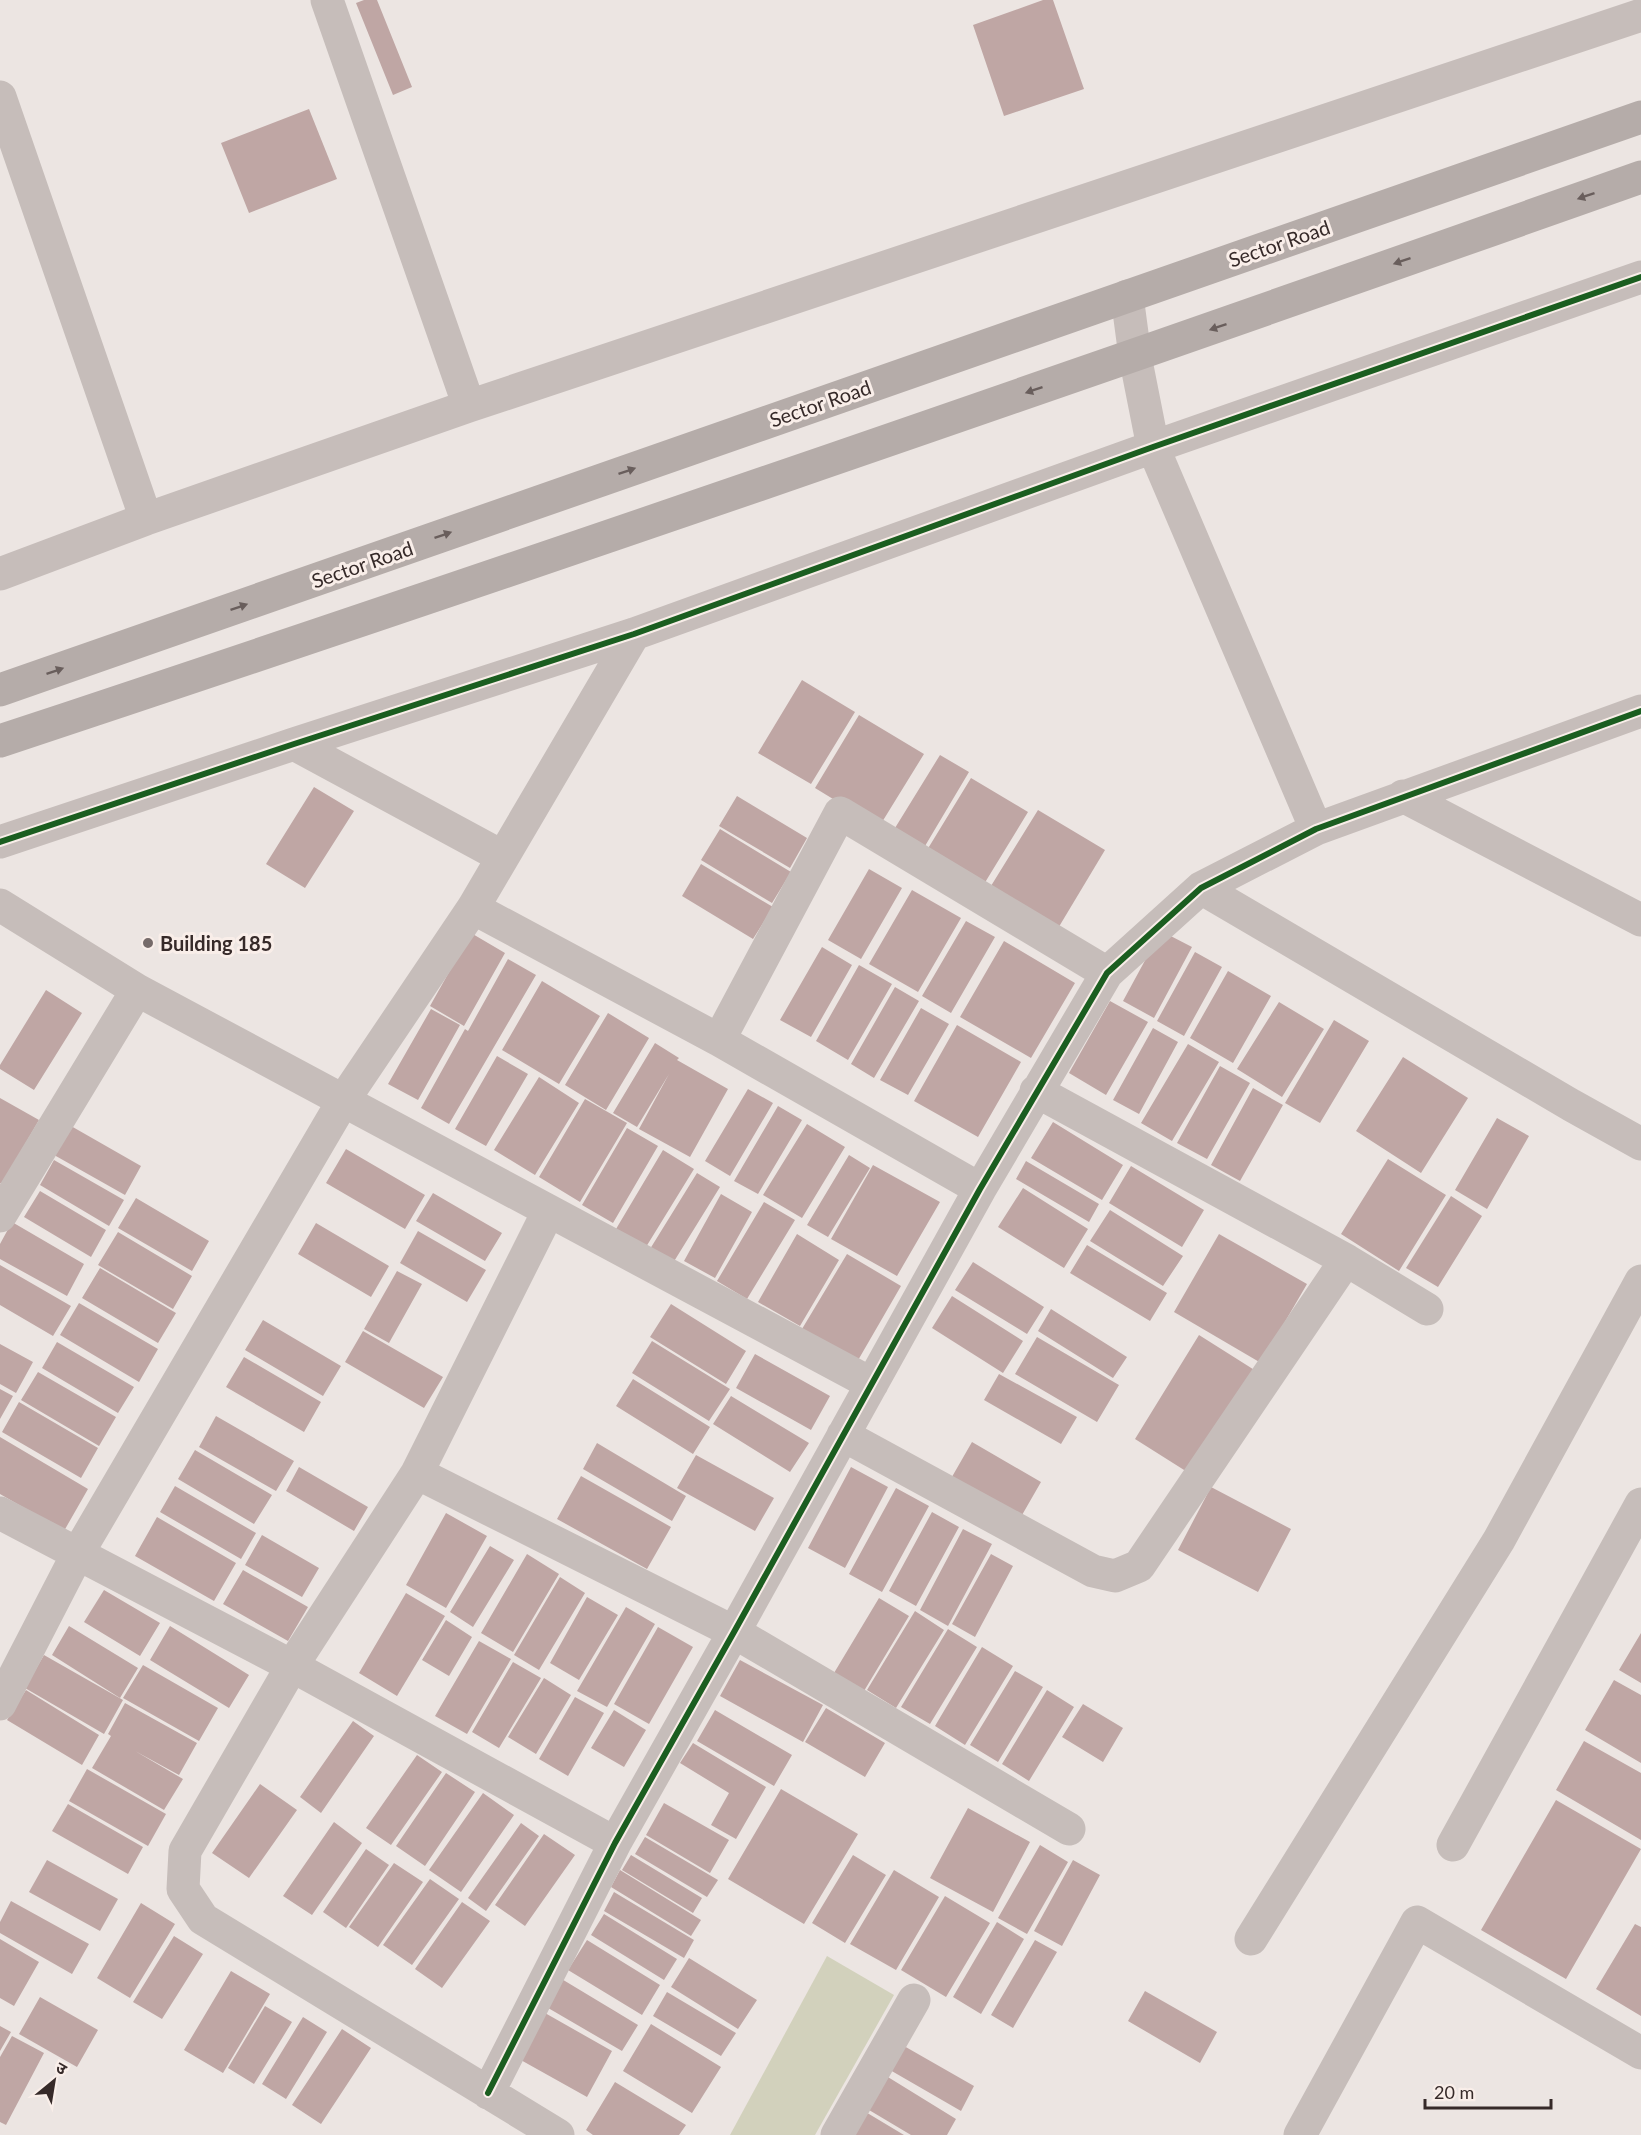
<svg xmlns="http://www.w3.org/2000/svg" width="1641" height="2135" viewBox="0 0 1641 2135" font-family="Lato,'Noto Sans Devanagari',sans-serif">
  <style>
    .green { fill: #d2d1bc }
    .building { fill: #bfa6a4 }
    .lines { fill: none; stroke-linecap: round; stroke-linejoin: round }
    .minor { stroke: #c6bdba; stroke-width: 33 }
    .major { stroke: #b5aca9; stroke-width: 33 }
    .cycleway-casing { stroke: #f9eee9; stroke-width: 10 }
    .cycleway { stroke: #1b5e20; stroke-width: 6 }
    .oneway { fill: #695e5c }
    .poi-dot { fill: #766b6a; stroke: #f9eee9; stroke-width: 2 }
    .labels { text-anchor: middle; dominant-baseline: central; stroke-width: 6; stroke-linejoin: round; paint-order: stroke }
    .street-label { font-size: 20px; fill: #362a29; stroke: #f9eee9 }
    .poi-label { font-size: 20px; font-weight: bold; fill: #362a29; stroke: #f9eee9; text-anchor: start }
  </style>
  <rect width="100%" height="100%" fill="#ece5e2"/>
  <!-- green -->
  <path class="green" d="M 827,1956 L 894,1995 L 815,2135 L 730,2135 Z"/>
  <!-- building -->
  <path class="building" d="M 364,0 L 377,0 L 412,87 L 393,95 L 356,3 Z
    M 1043,0 L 1053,0 L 1084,89 L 1004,116 L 973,25 Z
    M 309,109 L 337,179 L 249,213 L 221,143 Z
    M 802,680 L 855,712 L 811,784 L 758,753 Z
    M 859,715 L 924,754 L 879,827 L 815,788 Z
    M 940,755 L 969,772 L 925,846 L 895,828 Z
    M 971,778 L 1028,812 L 981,889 L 924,855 Z
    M 314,787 L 354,811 L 305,888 L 266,864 Z
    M 737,796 L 807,838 L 790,868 L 719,826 Z
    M 1038,810 L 1105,850 L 1054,935 L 986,894 Z
    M 720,829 L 791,872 L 772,903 L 701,860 Z
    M 701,864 L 773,907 L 753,939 L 682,896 Z
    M 869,869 L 902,888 L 861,959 L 828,940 Z
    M 912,890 L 961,918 L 918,992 L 869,964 Z
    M 966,921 L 995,937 L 951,1013 L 922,996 Z
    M 1161,931 L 1192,947 L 1154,1018 L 1123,1001 Z
    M 471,933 L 505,953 L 464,1026 L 430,1006 Z
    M 1004,941 L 1075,983 L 1031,1058 L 960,1017 Z
    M 822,947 L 852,965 L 811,1037 L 780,1020 Z
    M 1195,952 L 1222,967 L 1184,1036 L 1157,1021 Z
    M 508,959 L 536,975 L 449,1124 L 421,1108 L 465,1029 L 468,1031 Z
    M 859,965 L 892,984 L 848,1060 L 816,1041 Z
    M 1228,971 L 1271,996 L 1233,1063 L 1190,1038 Z
    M 542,981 L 600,1016 L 559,1084 L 502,1050 Z
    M 895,987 L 919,1001 L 874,1078 L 851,1064 Z
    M 46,990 L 82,1013 L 34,1090 L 0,1069 L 0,1065 Z
    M 1110,1001 L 1148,1022 L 1106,1095 L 1069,1073 Z
    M 1279,1002 L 1324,1029 L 1282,1097 L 1237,1069 Z
    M 921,1008 L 949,1024 L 908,1095 L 880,1080 Z
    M 431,1009 L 460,1025 L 418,1100 L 388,1084 Z
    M 608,1013 L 649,1038 L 606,1110 L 565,1085 Z
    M 1334,1020 L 1369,1041 L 1320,1123 L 1285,1103 Z
    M 957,1025 L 1021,1062 L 978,1137 L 914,1101 Z
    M 1153,1028 L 1178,1042 L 1139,1114 L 1113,1100 Z
    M 655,1043 L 679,1058 L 677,1060 L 728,1089 L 690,1157 L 639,1129 L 669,1074 L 637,1127 L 613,1113 Z
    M 1188,1044 L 1219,1062 L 1172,1141 L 1141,1123 Z
    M 497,1056 L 528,1074 L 486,1146 L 455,1129 Z
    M 1403,1057 L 1468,1098 L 1421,1173 L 1356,1131 Z
    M 1220,1066 L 1250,1083 L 1207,1159 L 1177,1143 Z
    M 539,1077 L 579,1103 L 535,1175 L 494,1150 Z
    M 1253,1088 L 1283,1105 L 1240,1181 L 1211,1165 Z
    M 748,1089 L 773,1103 L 730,1176 L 705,1161 Z
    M 0,1098 L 39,1120 L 2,1184 L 0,1183 Z
    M 585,1099 L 627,1123 L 580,1202 L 539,1177 Z
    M 778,1106 L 802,1120 L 758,1194 L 734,1181 Z
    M 1497,1118 L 1529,1136 L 1487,1209 L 1455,1190 Z
    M 64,1122 L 141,1166 L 125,1195 L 47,1151 Z
    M 1053,1122 L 1123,1165 L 1102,1200 L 1031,1158 Z
    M 807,1124 L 845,1147 L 802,1218 L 763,1195 Z
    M 627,1128 L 658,1146 L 613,1223 L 582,1205 Z
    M 346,1149 L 425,1195 L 405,1229 L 326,1183 Z
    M 663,1150 L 694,1169 L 646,1247 L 616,1229 Z
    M 849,1155 L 870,1168 L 828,1237 L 807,1225 Z
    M 1388,1159 L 1446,1195 L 1399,1271 L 1341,1234 Z
    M 54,1160 L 124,1200 L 109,1226 L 40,1185 Z
    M 1026,1161 L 1099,1204 L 1089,1222 L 1016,1179 Z
    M 873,1165 L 940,1202 L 897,1276 L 831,1239 Z
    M 1131,1166 L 1204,1210 L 1182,1247 L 1109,1203 Z
    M 697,1173 L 720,1187 L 673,1263 L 650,1249 Z
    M 1023,1188 L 1088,1229 L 1064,1268 L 998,1227 Z
    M 40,1191 L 106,1230 L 91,1257 L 24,1217 Z
    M 433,1193 L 502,1233 L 485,1261 L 416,1221 Z
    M 721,1194 L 752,1212 L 715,1278 L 684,1261 Z
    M 1451,1196 L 1482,1216 L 1438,1287 L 1406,1268 Z
    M 136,1198 L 209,1241 L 192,1271 L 118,1228 Z
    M 764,1202 L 795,1220 L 747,1299 L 717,1281 Z
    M 1110,1210 L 1183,1256 L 1163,1286 L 1090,1241 Z
    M 12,1222 L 84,1264 L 67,1296 L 0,1259 L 0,1244 Z
    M 316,1223 L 389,1266 L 371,1297 L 298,1254 Z
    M 418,1231 L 486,1270 L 467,1302 L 400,1263 Z
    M 118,1232 L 192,1276 L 173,1309 L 98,1265 Z
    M 797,1234 L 839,1260 L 800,1326 L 758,1302 Z
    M 1219,1234 L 1307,1284 L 1261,1363 L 1174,1312 Z
    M 1087,1245 L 1167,1293 L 1150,1321 L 1070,1273 Z
    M 847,1254 L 901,1286 L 857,1362 L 802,1329 Z
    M 973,1262 L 1044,1307 L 1027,1334 L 955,1290 Z
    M 0,1265 L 71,1306 L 53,1336 L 0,1305 Z
    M 100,1268 L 176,1313 L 158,1343 L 82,1298 Z
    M 397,1271 L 422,1284 L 389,1343 L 364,1329 Z
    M 952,1296 L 1023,1341 L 1003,1373 L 932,1328 Z
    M 79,1303 L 158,1349 L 139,1382 L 60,1335 Z
    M 671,1304 L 746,1351 L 726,1384 L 650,1337 Z
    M 1051,1309 L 1127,1357 L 1113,1378 L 1038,1331 Z
    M 263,1320 L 341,1366 L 323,1396 L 245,1350 Z
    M 363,1331 L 443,1377 L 424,1408 L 345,1362 Z
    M 1199,1335 L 1256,1371 L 1192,1475 L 1135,1439 Z
    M 1037,1337 L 1119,1385 L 1097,1422 L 1015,1374 Z
    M 652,1341 L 730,1389 L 709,1421 L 632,1373 Z
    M 57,1342 L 134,1387 L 118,1413 L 42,1368 Z
    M 0,1344 L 33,1362 L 16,1393 L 0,1384 Z
    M 755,1354 L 830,1396 L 811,1430 L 736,1388 Z
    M 244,1357 L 321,1402 L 304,1432 L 226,1387 Z
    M 38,1372 L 116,1417 L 99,1446 L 21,1400 Z
    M 999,1374 L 1077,1417 L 1061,1444 L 984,1400 Z
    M 633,1379 L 710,1427 L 693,1454 L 616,1406 Z
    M 0,1389 L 13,1396 L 0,1419 Z
    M 731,1396 L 809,1443 L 790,1472 L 713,1424 Z
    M 19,1402 L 98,1448 L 81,1478 L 2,1432 Z
    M 216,1416 L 294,1461 L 276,1491 L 199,1447 Z
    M 0,1437 L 88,1489 L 64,1531 L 0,1494 Z
    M 972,1442 L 1041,1482 L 1018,1522 L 949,1482 Z
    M 597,1443 L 686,1496 L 672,1521 L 583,1469 Z
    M 195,1450 L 272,1495 L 254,1524 L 178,1479 Z
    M 696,1455 L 774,1498 L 755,1531 L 677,1488 Z
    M 299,1467 L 368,1507 L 354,1531 L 286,1491 Z
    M 851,1467 L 888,1487 L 845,1568 L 808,1548 Z
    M 581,1476 L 671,1527 L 647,1569 L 557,1519 Z
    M 175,1486 L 256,1533 L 241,1559 L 160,1512 Z
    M 1211,1487 L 1291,1529 L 1258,1592 L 1178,1550 Z
    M 896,1488 L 929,1506 L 882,1592 L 849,1574 Z
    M 932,1512 L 959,1527 L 916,1606 L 889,1591 Z
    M 446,1513 L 487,1536 L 446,1608 L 406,1585 Z
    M 157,1517 L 236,1563 L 214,1601 L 135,1556 Z
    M 963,1529 L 992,1544 L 948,1626 L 920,1610 Z
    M 262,1535 L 319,1568 L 302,1597 L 245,1565 Z
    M 490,1546 L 514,1560 L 473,1627 L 450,1612 Z
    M 527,1554 L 559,1574 L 513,1652 L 481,1633 Z
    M 991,1554 L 1013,1566 L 975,1637 L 952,1624 Z
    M 243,1570 L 308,1607 L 288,1641 L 223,1604 Z
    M 560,1577 L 585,1593 L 539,1670 L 514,1655 Z
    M 104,1590 L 160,1623 L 140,1656 L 84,1622 Z
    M 406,1593 L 445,1616 L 397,1696 L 359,1673 Z
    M 587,1597 L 618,1615 L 579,1680 L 550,1663 Z
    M 879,1598 L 909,1616 L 864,1691 L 834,1673 Z
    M 626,1607 L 655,1624 L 607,1707 L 577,1691 Z
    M 915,1611 L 944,1630 L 896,1708 L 867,1690 Z
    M 446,1620 L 472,1637 L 449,1676 L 422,1660 Z
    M 69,1626 L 138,1668 L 120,1698 L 52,1655 Z
    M 170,1626 L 249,1675 L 229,1708 L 150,1660 Z
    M 658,1627 L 693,1647 L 649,1724 L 614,1704 Z
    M 948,1629 L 977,1647 L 930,1724 L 901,1707 Z
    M 1641,1633 L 1641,1683 L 1619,1670 Z
    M 479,1641 L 511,1659 L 467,1734 L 435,1716 Z
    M 982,1647 L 1013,1666 L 965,1745 L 935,1726 Z
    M 44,1655 L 123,1700 L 104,1734 L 25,1688 Z
    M 740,1660 L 823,1705 L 803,1742 L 720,1696 Z
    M 513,1662 L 541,1678 L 499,1748 L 472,1732 Z
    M 143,1665 L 218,1708 L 199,1741 L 123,1698 Z
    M 1015,1671 L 1043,1687 L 998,1762 L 970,1745 Z
    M 544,1678 L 571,1695 L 536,1754 L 508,1737 Z
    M 1614,1680 L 1641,1695 L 1641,1763 L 1585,1730 Z
    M 26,1690 L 99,1735 L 82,1765 L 7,1720 Z
    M 1047,1690 L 1074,1707 L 1029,1781 L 1002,1764 Z
    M 575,1697 L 604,1713 L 568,1776 L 539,1759 Z
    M 125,1703 L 197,1743 L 179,1775 L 135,1751 L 183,1779 L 164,1810 L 92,1768 L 111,1736 L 108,1734 Z
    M 1083,1704 L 1123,1728 L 1103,1762 L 1062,1737 Z
    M 826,1708 L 885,1743 L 865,1777 L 805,1742 Z
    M 614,1710 L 646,1730 L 624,1767 L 591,1748 Z
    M 715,1710 L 792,1755 L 774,1786 L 697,1741 Z
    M 353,1721 L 374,1736 L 321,1813 L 300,1797 Z
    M 1584,1741 L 1641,1773 L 1641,1840 L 1556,1790 Z
    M 693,1743 L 766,1787 L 736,1839 L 711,1825 L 729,1793 L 680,1763 Z
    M 417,1755 L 442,1772 L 391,1845 L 366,1828 Z
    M 87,1769 L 166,1814 L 148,1846 L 69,1801 Z
    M 446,1773 L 475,1792 L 425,1866 L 396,1846 Z
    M 260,1784 L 297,1810 L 249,1878 L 212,1853 Z
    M 781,1789 L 858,1834 L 804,1924 L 728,1879 Z
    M 483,1793 L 514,1815 L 461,1892 L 429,1870 Z
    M 1556,1800 L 1641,1849 L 1566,1979 L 1481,1930 Z
    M 664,1803 L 729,1840 L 710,1873 L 646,1835 Z
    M 68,1804 L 143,1847 L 128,1874 L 52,1831 Z
    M 968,1808 L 1030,1842 L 993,1912 L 930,1878 Z
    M 334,1822 L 362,1843 L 312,1915 L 283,1896 Z
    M 521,1823 L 539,1836 L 486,1911 L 468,1898 Z
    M 544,1834 L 575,1855 L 525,1926 L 495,1905 Z
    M 645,1837 L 718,1880 L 707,1897 L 635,1854 Z
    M 1040,1845 L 1068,1862 L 1027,1934 L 998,1918 Z
    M 366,1849 L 389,1865 L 346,1928 L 323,1912 Z
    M 631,1855 L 702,1898 L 693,1913 L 622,1870 Z
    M 853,1855 L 886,1875 L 845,1943 L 812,1923 Z
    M 47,1860 L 118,1899 L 100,1931 L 29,1892 Z
    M 1073,1860 L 1100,1875 L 1062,1946 L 1034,1931 Z
    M 394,1863 L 423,1882 L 378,1947 L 349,1927 Z
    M 620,1870 L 701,1920 L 691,1936 L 611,1887 Z
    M 894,1870 L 939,1897 L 896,1970 L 850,1944 Z
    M 430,1879 L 459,1899 L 412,1965 L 383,1945 Z
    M 614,1892 L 694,1940 L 684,1958 L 604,1911 Z
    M 945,1896 L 990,1923 L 946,1997 L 901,1970 Z
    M 11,1901 L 89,1944 L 72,1974 L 0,1933 L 0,1922 Z
    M 462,1902 L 490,1921 L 442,1988 L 415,1969 Z
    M 141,1903 L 175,1924 L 130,1998 L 97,1978 Z
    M 604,1914 L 677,1959 L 664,1980 L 591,1935 Z
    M 997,1922 L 1024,1939 L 981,2014 L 953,1997 Z
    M 1635,1924 L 1641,1927 L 1641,2016 L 1596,1989 Z
    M 174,1936 L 203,1954 L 162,2019 L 133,2002 Z
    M 0,1939 L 39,1962 L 14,2006 L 0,1998 Z
    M 587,1940 L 660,1985 L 642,2015 L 568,1970 Z
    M 1035,1940 L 1057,1952 L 1013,2028 L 991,2015 Z
    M 689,1958 L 757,2000 L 738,2029 L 671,1987 Z
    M 231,1971 L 270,1994 L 223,2073 L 184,2050 Z
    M 560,1978 L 638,2025 L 622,2051 L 543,2005 Z
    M 1145,1991 L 1217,2032 L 1200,2063 L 1128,2021 Z
    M 667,1992 L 736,2033 L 721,2056 L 653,2016 Z
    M 40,1997 L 98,2030 L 77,2067 L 19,2034 Z
    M 265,2006 L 292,2022 L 254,2084 L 228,2068 Z
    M 545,2013 L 612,2051 L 587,2097 L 519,2059 Z
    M 303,2017 L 327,2032 L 286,2099 L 262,2084 Z
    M 651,2024 L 721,2067 L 692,2113 L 623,2071 Z
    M 0,2026 L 11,2032 L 0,2051 Z
    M 342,2029 L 371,2048 L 321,2124 L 292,2105 Z
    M 12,2036 L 44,2053 L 6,2125 L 0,2122 L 0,2057 Z
    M 904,2046 L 974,2086 L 961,2111 L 890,2070 Z
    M 883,2074 L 956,2119 L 947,2135 L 911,2135 L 864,2107 Z
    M 615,2082 L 686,2125 L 679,2135 L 593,2135 L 586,2130 Z
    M 864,2111 L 904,2135 L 850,2135 Z"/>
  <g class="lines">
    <!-- minor -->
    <path class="minor" d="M 327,0 L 469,406
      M 0,97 L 146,519
      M 1127,296 L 1135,356 L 1153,447 L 1316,829
      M 0,574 L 146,519 L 469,406 L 1641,15
      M 294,744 L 503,857
      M 1403,796 L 1641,920
      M 0,842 L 294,744 L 634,634 L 1153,447 L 1641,277
      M 1201,888 L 1571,1105 L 1641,1144
      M 0,905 L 137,990 L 872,1384
      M 473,908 L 719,1040 L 980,1189
      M 719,1040 L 840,813 L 1107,973
      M 1036,1091 L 1346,1260 L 1427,1309
      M 548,1212 L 417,1473 L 292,1666 L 185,1851 L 183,1889 L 203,1919 L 558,2135
      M 0,1216 L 137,990
      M 843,1435 L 1093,1571 L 1115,1576 L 1139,1566 L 1346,1260
      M 417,1473 L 734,1632 L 1069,1829
      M 0,1513 L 292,1666 L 615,1843
      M 0,1704 L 78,1553 L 343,1101 L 473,908 L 634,634
      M 1453,1845 L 1641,1504
      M 1251,1939 L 1499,1540 L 1641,1281
      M 488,2093 L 615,1843 L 734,1632 L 980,1189 L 1107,973 L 1201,888 L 1316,829 L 1641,711
      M 837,2135 L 914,2000
      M 1300,2135 L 1417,1922 L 1641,2053"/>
    <!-- major -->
    <path class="major" d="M 0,690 L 1641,117
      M 0,741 C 549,559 1096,370 1641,177"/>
    <!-- cycleway casing -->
    <g class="cycleway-casing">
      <path id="cycleway" d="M 0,842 L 294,744 L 634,634 L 1153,447 L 1641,277
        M 488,2093 L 615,1843 L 734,1632 L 980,1189 L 1107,973 L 1201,888 L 1316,829 L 1641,711"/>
    </g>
    <!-- cycleway -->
    <use href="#cycleway" class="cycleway"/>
  </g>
  <!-- one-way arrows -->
  <defs><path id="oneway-solid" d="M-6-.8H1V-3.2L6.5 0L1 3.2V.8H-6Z" transform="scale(1.5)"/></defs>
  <g class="oneway">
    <use href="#oneway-solid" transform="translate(1586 196) rotate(161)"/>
    <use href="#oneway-solid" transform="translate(1402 261) rotate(161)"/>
    <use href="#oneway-solid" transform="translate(1218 327) rotate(161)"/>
    <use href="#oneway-solid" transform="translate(1034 390) rotate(161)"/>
    <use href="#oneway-solid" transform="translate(627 471) rotate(-19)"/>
    <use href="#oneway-solid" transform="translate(443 535) rotate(-19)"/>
    <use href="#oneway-solid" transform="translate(239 607) rotate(-19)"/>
    <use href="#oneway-solid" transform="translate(55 671) rotate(-19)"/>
  </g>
  <!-- markers -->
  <circle class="poi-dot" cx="148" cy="943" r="6"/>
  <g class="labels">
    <!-- street labels -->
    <g class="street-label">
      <text transform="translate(1279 243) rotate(-19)">Sector Road</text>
      <text transform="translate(820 403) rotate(-19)">Sector Road</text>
      <text transform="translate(362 564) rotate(-19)">Sector Road</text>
    </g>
    <!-- poi labels -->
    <g class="poi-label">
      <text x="160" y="943">Building 185</text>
    </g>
  </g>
  <!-- north arrow -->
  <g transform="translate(54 2081) rotate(30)" stroke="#f9eee9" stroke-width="4.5" paint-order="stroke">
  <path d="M0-4.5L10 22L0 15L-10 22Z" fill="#362a29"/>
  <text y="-9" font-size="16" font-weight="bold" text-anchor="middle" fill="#362a29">उ</text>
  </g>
  <!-- scale -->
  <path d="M1425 2099v9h126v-9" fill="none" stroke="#362a29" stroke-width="3"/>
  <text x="1434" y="2099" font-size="18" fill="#362a29" stroke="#f9eee9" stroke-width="4.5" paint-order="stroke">20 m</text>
</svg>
